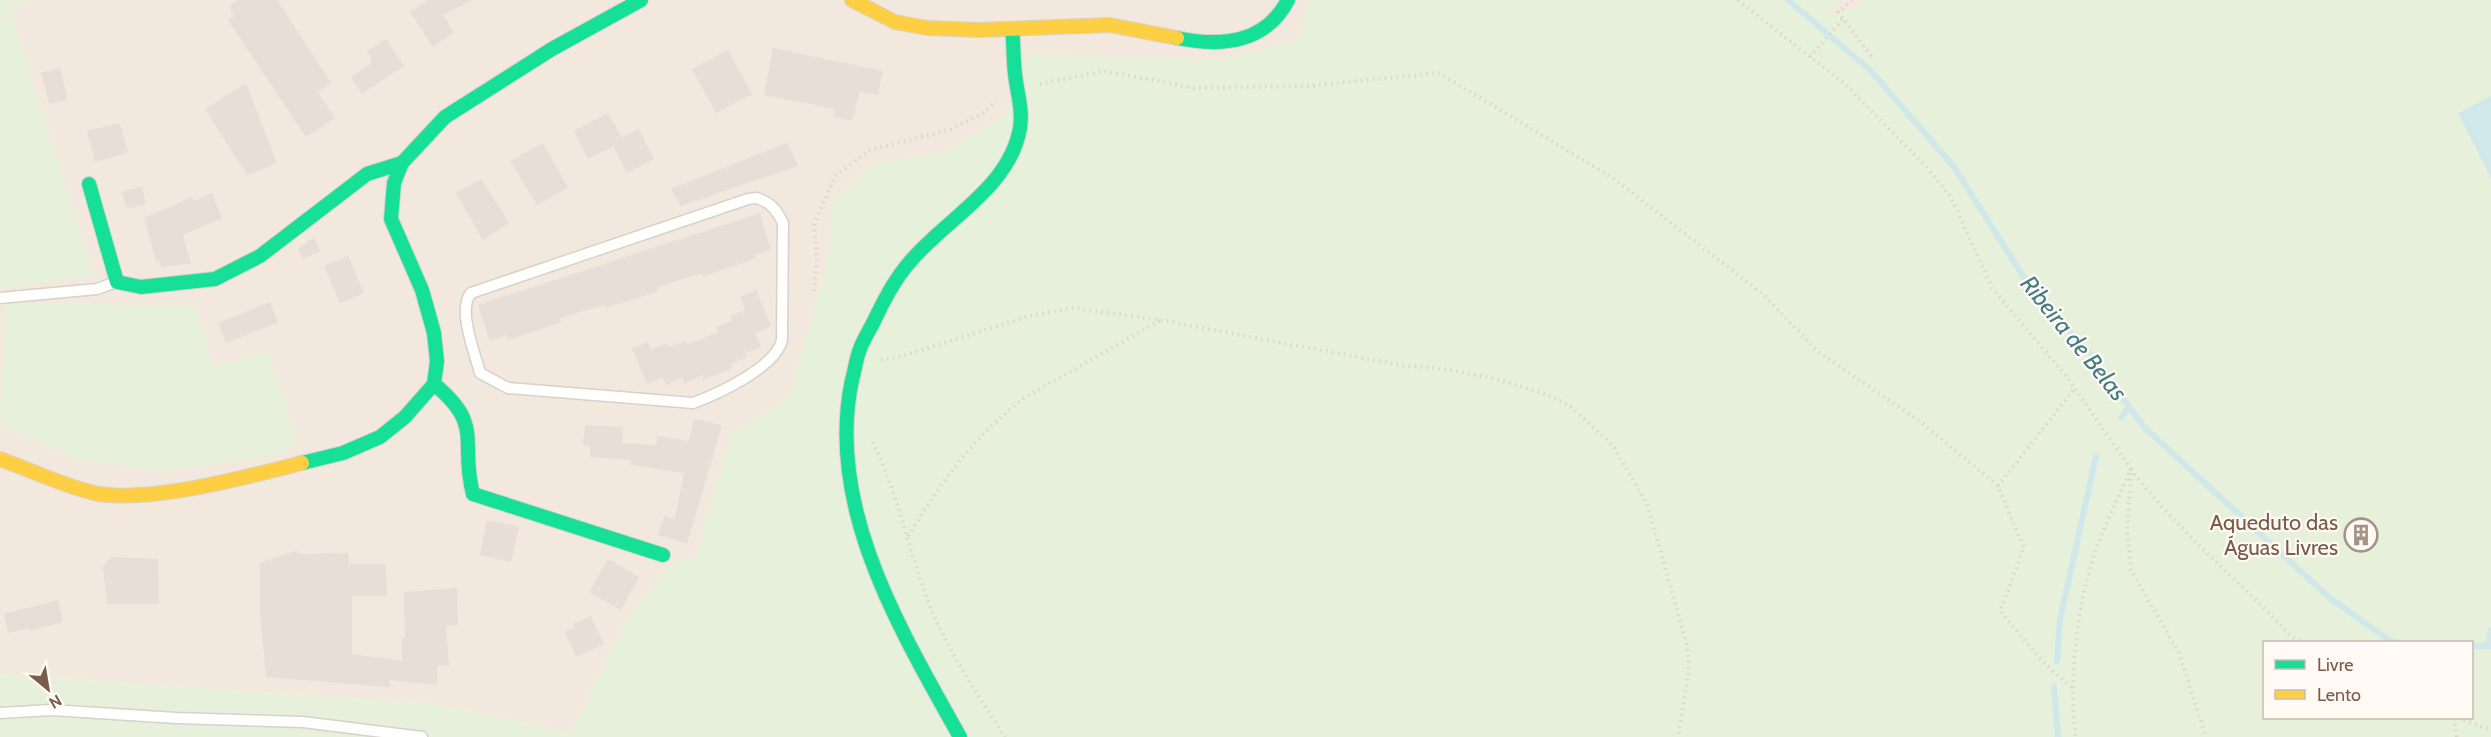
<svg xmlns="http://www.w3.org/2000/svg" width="2491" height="737" viewBox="0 0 2491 737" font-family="Cabin,sans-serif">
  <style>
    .residential { fill: #f2e8de }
    .green { fill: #e7f0db; fill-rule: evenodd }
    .water { fill: #d0e8ea }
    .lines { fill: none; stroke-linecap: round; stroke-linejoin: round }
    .stream { stroke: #d0e8ea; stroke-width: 6 }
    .building { fill: #e6ded7 }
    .lane-casing { stroke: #d7d1cb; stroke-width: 13 }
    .fast-casing { stroke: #d9d2cb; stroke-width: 16 }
    .slow-casing { stroke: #d9d2cb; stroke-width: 16 }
    .path { stroke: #dcd5d0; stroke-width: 4; stroke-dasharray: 1.5 4.5; stroke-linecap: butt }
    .lane { stroke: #fefefd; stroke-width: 10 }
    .fast { stroke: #16e098; stroke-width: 14 }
    .slow { stroke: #ffcf43; stroke-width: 14 }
    .labels { text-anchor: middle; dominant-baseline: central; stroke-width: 4.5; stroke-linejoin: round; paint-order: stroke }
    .poi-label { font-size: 22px; fill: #7a5c4d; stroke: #fffaf3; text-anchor: end }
    .water-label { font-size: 24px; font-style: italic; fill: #437c86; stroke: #fffaf3 }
  </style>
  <rect width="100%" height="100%" fill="#f9f5f0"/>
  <!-- residential -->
  <path class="residential" d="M 0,0 L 1942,0 L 571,733 L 435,704 L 0,674 Z"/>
  <!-- green -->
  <path class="green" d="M 0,0 L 29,0 L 10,10 L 94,276 L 0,288 Z
    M 1309,0 L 1841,0 L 1829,13 L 1849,11 L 1862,0 L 2491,0 L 2491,737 L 0,737 L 0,674 L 435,704 L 571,733 L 626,621 L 666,568 L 696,556 L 731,435 L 789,398 L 829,254 L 833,204 L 870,165 L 944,152 L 1004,116 L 1028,54 L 1222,60 L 1299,40 ZM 2264,642 L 2472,642 L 2472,718 L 2264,718 Z
    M 6,302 L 196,306 L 213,366 L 268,351 L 297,439 L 286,454 L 160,472 L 70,457 L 0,423 Z"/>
  <!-- water -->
  <path class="water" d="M 2491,96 L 2491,178 L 2458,113 Z"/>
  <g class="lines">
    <!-- stream -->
    <path class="stream" d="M 1788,0 L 1871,71 L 1954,167 L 2035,295 L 2090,353 L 2144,427 L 2331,599 L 2392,642 L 2397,642
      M 2121,418 L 2129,407
      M 2472,646 L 2491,646
      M 2487,646 L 2491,630
      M 2057,661 L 2060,620 L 2096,456
      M 2054,687 L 2058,737"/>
  </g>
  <!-- building -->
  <path class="building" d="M 239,0 L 277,0 L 331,83 L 318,92 L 335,118 L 306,137 L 228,20 L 234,16 L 229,6 Z
    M 428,0 L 473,0 L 443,15 L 454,32 L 433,47 L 410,12 Z
    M 386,39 L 404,66 L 362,94 L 351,77 L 370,64 L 372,60 L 367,51 Z
    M 773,48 L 883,71 L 878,95 L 860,91 L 852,121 L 834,117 L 835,109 L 764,95 Z
    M 728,50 L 752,94 L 716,113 L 692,69 Z
    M 60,68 L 68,99 L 49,104 L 41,73 Z
    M 246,83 L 277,163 L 247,175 L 205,109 Z
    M 608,113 L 622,138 L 639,129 L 654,159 L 627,173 L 613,146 L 588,159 L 574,131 Z
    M 120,123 L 128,153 L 95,162 L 87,131 Z
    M 543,143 L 568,188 L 537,205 L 510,161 Z
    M 787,143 L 798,166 L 681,206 L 671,189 Z
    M 481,179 L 509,223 L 483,240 L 456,193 Z
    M 142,186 L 146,204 L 127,209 L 122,192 Z
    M 212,193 L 222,218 L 183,235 L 191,264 L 161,267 L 159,261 L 156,262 L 144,218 L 192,197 L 194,201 Z
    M 760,213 L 771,250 L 755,255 L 756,258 L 703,277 L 702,273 L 657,287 L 659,291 L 606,308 L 604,305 L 560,318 L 561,322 L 508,340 L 506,335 L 490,341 L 478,305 Z
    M 314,237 L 320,251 L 303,259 L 298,249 Z
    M 348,256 L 364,293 L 340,303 L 324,266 Z
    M 756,290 L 771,326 L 755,333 L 761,347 L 745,353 L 747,357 L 731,364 L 733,368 L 702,380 L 704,375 L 684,383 L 682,378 L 666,385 L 663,377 L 647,384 L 632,348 L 648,342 L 651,350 L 667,343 L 669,347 L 685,341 L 687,345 L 718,332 L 716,327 L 732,321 L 730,316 L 745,310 L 740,297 Z
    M 270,302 L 278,322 L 226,343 L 218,323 Z
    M 694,419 L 722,425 L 687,544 L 658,535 L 664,516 L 675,519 L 684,473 L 630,465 L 631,460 L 590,457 L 590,446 L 583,445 L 585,425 L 623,427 L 622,443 L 656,445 L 657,436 L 689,441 Z
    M 487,520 L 519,527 L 511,562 L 480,555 Z
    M 297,550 L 297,554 L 348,553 L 349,564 L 386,564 L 387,596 L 352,596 L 352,654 L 402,661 L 402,638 L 405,638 L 404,592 L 457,588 L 458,625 L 446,626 L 449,665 L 437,666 L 437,685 L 390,680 L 389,687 L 266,677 L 260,612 L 260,563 Z
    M 111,557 L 158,559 L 159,604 L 107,604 L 103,567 Z
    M 608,559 L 639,577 L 621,610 L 589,592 Z
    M 58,600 L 63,622 L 30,631 L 29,628 L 8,633 L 4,614 Z
    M 591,616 L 604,644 L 576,657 L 565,632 L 575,628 L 573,624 Z"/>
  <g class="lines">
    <!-- lane casing -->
    <g class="lane-casing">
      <path id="lane" d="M 757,198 C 771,203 776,209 783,223 L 782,340 C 776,367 718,394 693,403 L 508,388 L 480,373 C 475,353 457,310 471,293 L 748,199 Z
        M 0,298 L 97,289 L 116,282
        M 0,713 L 51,710 L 176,718 L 303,722 L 422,737"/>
    </g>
    <!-- fast casing -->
    <g class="fast-casing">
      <path id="fast" d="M 1177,38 C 1221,47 1265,44 1288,0
        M 89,184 L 117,282 L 141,287 L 215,279 L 260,256 L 367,174 L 402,163
        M 434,384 C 485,426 459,440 473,494 L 663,555
        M 302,463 L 343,453 L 380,437 L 405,417 L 434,384 L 437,361 L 434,333 L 422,290 L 391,219 L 394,183 L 402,163 L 445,117 L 552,49 L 641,0
        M 960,737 C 901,631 825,507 852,380 C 855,370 856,359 860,349 C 864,338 871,328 876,317 C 885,298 895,279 909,263 C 944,220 1010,188 1020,128 C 1023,109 1017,93 1015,74 C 1013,59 1014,44 1012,29"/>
    </g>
    <!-- slow casing -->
    <g class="slow-casing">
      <path id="slow" d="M 852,0 L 895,22 L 927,28 L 979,30 L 1110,25 L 1177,38
        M 0,459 C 30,470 60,484 90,492 C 141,506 250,476 302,463"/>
    </g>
    <!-- path -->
    <path class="path" d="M 1738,0 L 1847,86 L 1928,169 L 1951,197 L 1992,288 L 2066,376 L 2131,469 C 2119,496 2106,522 2096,550 C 2077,603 2068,682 2076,737
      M 1852,0 L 1838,12 L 1872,57
      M 1810,57 L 1843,19
      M 1040,84 L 1104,71 L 1194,88 L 1307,86 L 1439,73 L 1613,178 L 1764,295 L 1817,351 L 1922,423 L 1998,486 L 2024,548 L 2000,611 L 2043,662 L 2074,690
      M 814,291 L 817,260 L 814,225 L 835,176 L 870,150 L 948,130 L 984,113 L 996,101
      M 881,360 L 906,355 L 1029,316 L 1072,308 L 1161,320 L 1400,365 L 1452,370 L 1504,381 L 1545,394 L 1570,406 L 1613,446 L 1647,504 L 1687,645 L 1689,671 L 1678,737
      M 873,442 C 898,495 909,552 930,606 C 949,652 978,696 1005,737
      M 2131,469 C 2177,531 2240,581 2292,637 L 2302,642
      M 2131,473 L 2127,530 L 2131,570 L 2179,653 L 2206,737
      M 1998,486 L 2075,388
      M 908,536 C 943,481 971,439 1024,398 L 1161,320
      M 2453,718 L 2457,737
      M 2458,718 L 2491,730"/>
    <!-- lane -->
    <use href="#lane" class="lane"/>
    <!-- fast -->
    <use href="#fast" class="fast"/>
    <!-- slow -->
    <use href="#slow" class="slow"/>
  </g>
  <!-- icons -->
  <defs>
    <g id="building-ring" transform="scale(1.725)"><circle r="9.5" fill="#fffaf3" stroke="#a69286" stroke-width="1.5"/><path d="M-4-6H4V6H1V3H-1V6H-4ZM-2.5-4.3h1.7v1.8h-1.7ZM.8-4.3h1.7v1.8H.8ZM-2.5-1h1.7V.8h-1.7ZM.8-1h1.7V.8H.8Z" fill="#a69286"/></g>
  </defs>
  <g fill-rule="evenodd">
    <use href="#building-ring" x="2361" y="535"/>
  </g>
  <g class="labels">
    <!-- poi labels -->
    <g class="poi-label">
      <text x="2338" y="522">Aqueduto das<tspan x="2338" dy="25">Águas Livres</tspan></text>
    </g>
    <!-- water labels -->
    <g class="water-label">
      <text transform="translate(2074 338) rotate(51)">Ribeira de Belas</text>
    </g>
  </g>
  <!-- legend -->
  <rect x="2263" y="641" width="210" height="78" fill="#fffaf3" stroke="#cabbb1" stroke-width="1.5"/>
  <rect x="2275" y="660" width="30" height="9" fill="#16e098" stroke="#cabbb1" stroke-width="1.5"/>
  <text x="2317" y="671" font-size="18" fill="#7a5c4d">Livre</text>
  <rect x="2275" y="690" width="30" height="9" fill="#ffcf43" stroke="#cabbb1" stroke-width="1.5"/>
  <text x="2317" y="701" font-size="18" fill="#7a5c4d">Lento</text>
  <!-- north arrow -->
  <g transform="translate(48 689) rotate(150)" stroke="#fffaf3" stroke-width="4.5" paint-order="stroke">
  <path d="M0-4.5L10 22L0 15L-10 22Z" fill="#7a5c4d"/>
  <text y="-9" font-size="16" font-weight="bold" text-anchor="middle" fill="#7a5c4d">N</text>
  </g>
</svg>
